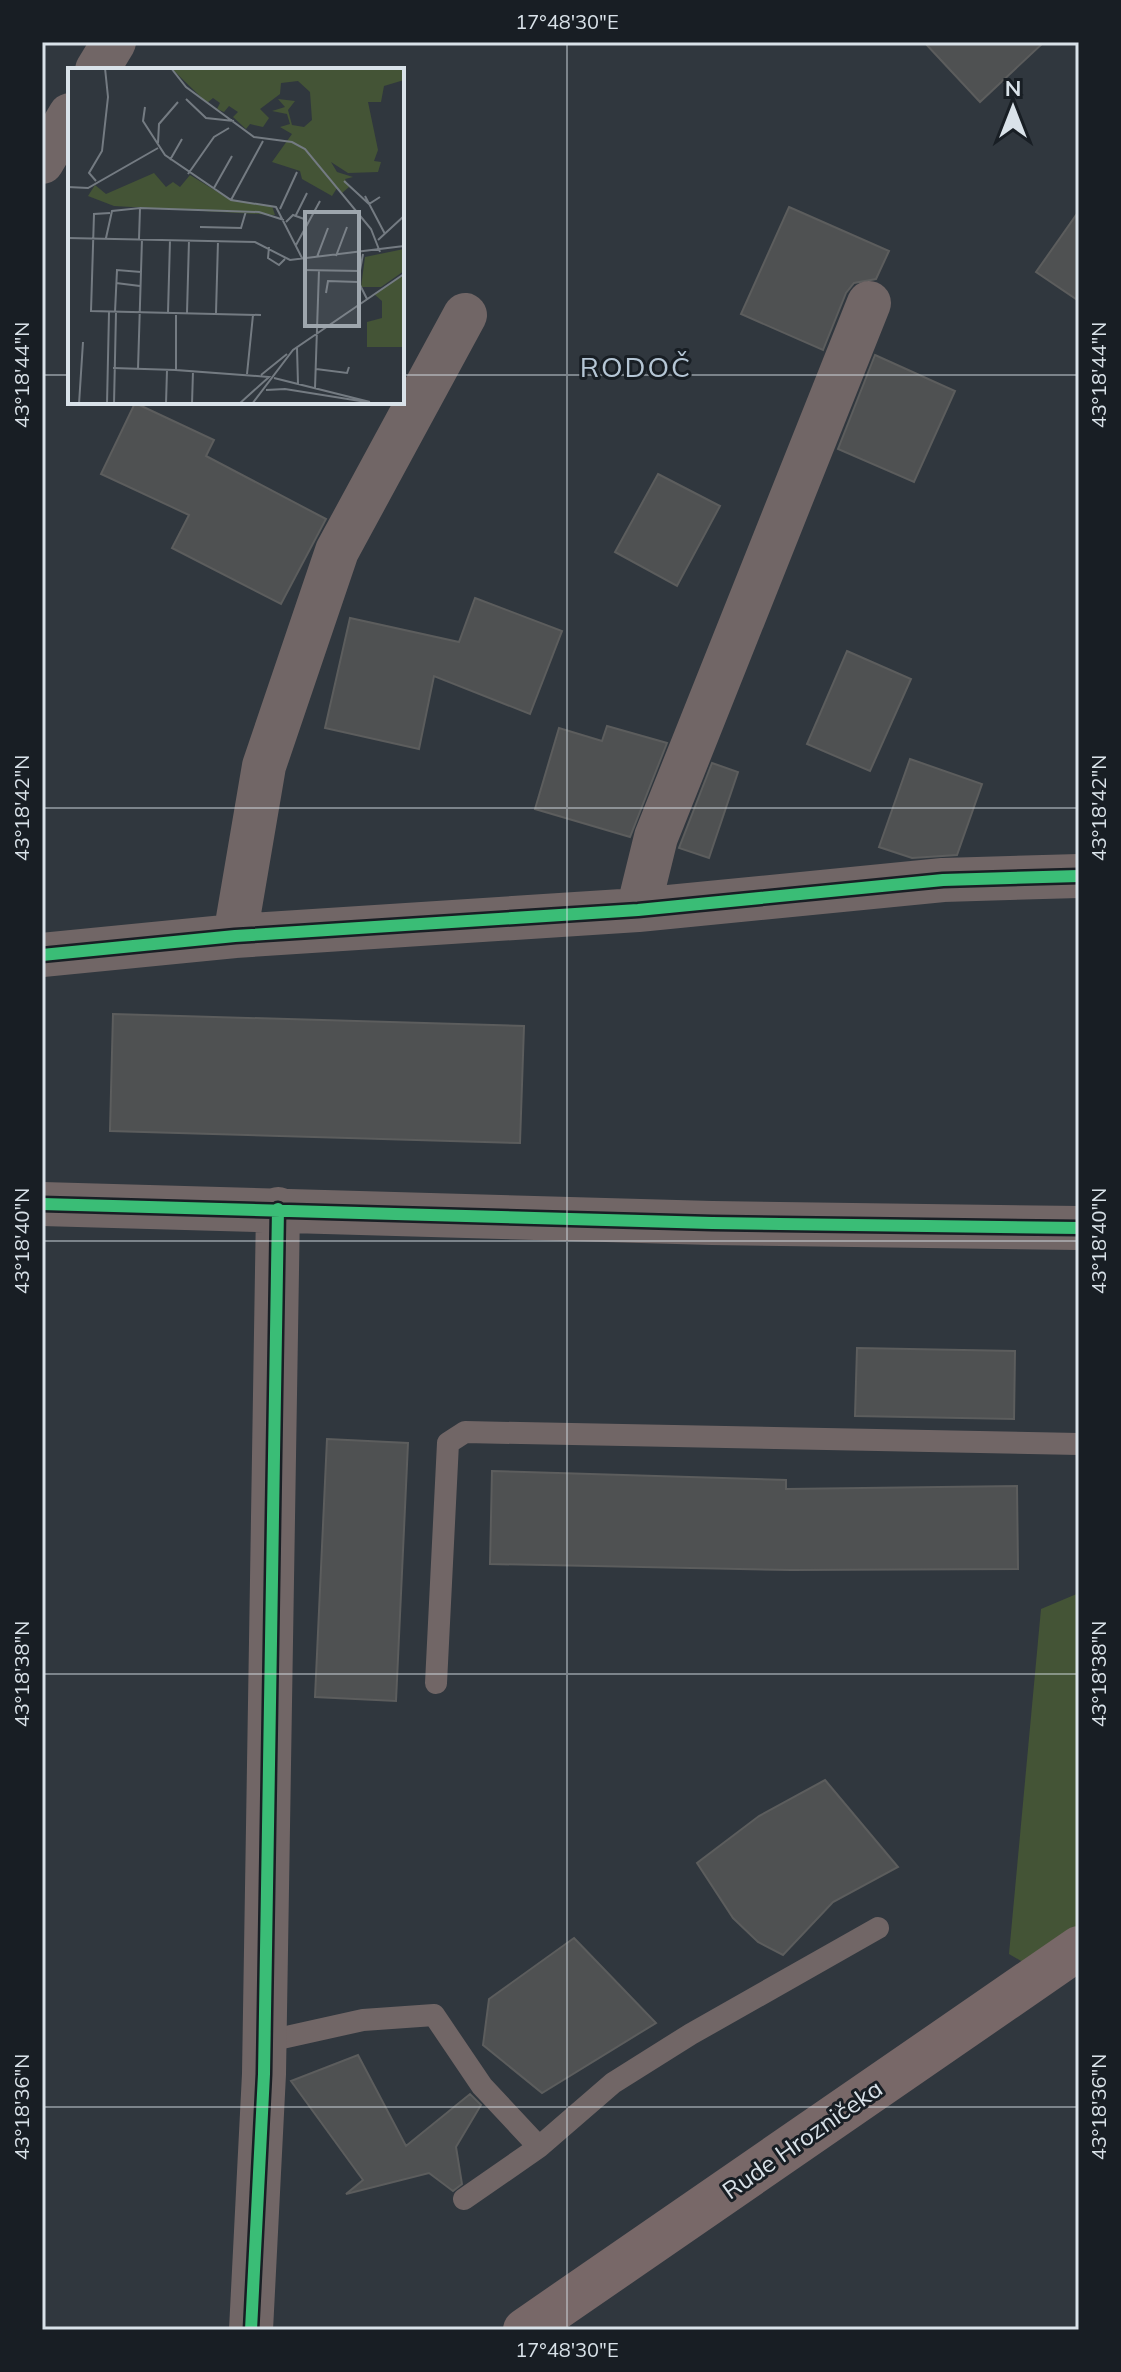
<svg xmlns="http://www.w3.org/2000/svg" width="1121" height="2372" viewBox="0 0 1121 2372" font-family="Mulish,sans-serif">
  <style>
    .green { fill: #445436 }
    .building { fill: #4f5152; stroke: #5c5d5d; stroke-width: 2 }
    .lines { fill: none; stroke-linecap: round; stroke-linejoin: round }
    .lane { stroke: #716666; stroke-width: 22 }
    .street { stroke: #716666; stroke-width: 44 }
    .secondary { stroke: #786868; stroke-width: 44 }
    .cycleway-casing { stroke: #181e24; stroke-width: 17 }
    .cycleway { stroke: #3abd76; stroke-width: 12 }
    .ticks { fill: none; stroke: #d9e2e9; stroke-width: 2; stroke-opacity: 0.45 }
    .labels { text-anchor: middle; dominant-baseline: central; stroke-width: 6; stroke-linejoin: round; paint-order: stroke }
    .street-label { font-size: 24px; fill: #d9e2e9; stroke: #181e24 }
    .quarter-label { font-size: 28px; letter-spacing: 2px; fill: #b5c6d5; stroke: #181e24 }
    .inset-road { fill: none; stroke: #747b82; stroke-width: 2 }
    .view { fill: #9ea6ad; fill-opacity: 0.15; stroke: #9ea6ad; stroke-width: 4 }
    .inset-edge { fill: none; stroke: #d9e2e9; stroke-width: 4 }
    .neatline { fill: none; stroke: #d9e2e9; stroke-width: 3 }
    .ticks-label { font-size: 20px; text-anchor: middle; fill: #d9e2e9 }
  </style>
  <rect width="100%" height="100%" fill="#30373e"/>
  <!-- green -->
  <path class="green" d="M 1079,1593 L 1079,1948 L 1042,1973 L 1009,1954 L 1041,1609 Z"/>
  <!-- building -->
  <path class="building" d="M 924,42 L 1044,42 L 980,102 Z
    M 789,207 L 889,251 L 876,279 L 854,283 L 846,293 L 823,350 L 741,314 Z
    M 1079,211 L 1079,301 L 1036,272 Z
    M 875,355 L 955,391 L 914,482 L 838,449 Z
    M 135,403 L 214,440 L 206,456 L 326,519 L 281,604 L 172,548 L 189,515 L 101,474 Z
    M 658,474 L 720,506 L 677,586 L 615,552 Z
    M 475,598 L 562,631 L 530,714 L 434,676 L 419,749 L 325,728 L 350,618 L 459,642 Z
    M 847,651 L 911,679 L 870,771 L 807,744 Z
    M 607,726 L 667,743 L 630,837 L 535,809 L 559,728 L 602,741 Z
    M 910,759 L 982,784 L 957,855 L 912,858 L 879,847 Z
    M 712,763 L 738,772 L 709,858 L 679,848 Z
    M 113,1014 L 524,1026 L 520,1143 L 110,1131 Z
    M 857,1348 L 1015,1351 L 1014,1419 L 855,1416 Z
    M 327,1439 L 408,1443 L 396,1701 L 315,1697 Z
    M 492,1471 L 786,1480 L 786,1489 L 1017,1486 L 1018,1569 L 791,1570 L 490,1564 Z
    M 825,1780 L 898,1867 L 833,1902 L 783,1955 L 758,1942 L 733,1918 L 697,1863 L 759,1816 Z
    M 574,1938 L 656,2023 L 542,2093 L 483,2045 L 489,1999 Z
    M 358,2055 L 406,2146 L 470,2094 L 481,2105 L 456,2147 L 462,2184 L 453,2191 L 429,2173 L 346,2194 L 363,2180 L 291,2081 Z"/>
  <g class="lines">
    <!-- lane -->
    <path class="lane" d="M 436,1683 L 448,1443 L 465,1432 L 1079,1444
      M 264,2042 L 363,2020 L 434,2015 L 482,2086 L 539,2147 L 464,2199
      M 539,2147 L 613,2083 L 691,2034 L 878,1928"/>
    <!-- street -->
    <path class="street" d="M 97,70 L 114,42
      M 42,162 L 70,115
      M 638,910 L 656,837 L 869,303
      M 235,936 L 264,766 L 337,551 L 465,315
      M 42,955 L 235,936 L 638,910 L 943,880 L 1079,876
      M 42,1204 L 712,1223 L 1079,1228
      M 251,2330 L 264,2074 L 278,1209"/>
    <!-- secondary -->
    <path class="secondary" d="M 525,2330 L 1079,1948"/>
    <!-- cycleway casing -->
    <g class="cycleway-casing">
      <path id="cycleway" d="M 42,955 L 235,936 L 638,910 L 943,880 L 1079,876
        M 42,1204 L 712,1223 L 1079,1228
        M 251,2330 L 264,2074 L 278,1209"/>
    </g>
    <!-- cycleway -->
    <use href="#cycleway" class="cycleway"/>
  </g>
  <!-- ticks -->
  <path class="ticks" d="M 567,42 L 567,2330M 42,375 L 70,375M 402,375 L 1079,375M 42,808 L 1079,808M 42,1241 L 1079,1241M 42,1674 L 1079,1674M 42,2107 L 1079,2107"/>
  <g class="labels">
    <!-- street labels -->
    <g class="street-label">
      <text transform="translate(802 2139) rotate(-35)">Rude Hrozničeka</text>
    </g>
    <!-- quarter labels -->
    <g class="quarter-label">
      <text x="636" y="366">RODOČ</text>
    </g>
  </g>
  <!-- overview -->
  <g transform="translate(68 68)">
    <rect width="336" height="336" fill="#30373e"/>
    <path d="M 103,0 L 336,0 L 336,12 L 316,18 L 313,34 L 300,34 L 310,82 L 306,93 L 313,94 L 310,104 L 280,105 L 263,94 L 269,104 L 285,109 L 277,111 L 281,119 L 274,125 L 269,120 L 264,128 L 234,111 L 232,103 L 204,94 L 224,66 L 212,59 L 222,56 L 219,46 L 204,43 L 217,39 L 210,31 L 227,33 L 220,42 L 224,57 L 236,59 L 244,52 L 242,24 L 230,13 L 213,15 L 212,26 L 192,41 L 201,50 L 195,59 L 182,56 L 178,61 L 165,49 L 170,44 L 161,38 L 156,44 L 149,41 L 152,35 L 145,30 L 139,35 ZM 86,105 L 98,119 L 105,114 L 112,119 L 122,107 L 161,131 L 204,138 L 207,147 L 46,138 L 20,128 L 27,117 L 38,126 ZM 336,181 L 336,203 L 313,219 L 293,219 L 297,189 ZM 336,206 L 336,279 L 299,279 L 299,254 L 314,250 L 314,233 L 306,226 Z" fill="#445436"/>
    <path class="inset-road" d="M 103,0 L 118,19 L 186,69 L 224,74 L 237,81 L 303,161 L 312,184M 118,31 L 138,50 L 166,53M 77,39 L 75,53 L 97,87 L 163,132 L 208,139 L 234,190M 90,75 L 91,56 L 110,34M 102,92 L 114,71M 120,106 L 146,69 L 161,60M 28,113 L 21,105 L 34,83 L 40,29 L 37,0M 276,113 L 301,136 L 312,129M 0,119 L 20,120 L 90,80M 146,120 L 164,88M 297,128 L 317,166M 163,132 L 195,73M 72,140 L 191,144 L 216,152M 212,141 L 229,104M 42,145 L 26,146 L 23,243 L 193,247M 228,147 L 239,125M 218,154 L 225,147 L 239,152M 132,159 L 173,160 L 178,143M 0,170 L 187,174 L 222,192 L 336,178M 38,170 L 44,143 L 72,140 L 71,171M 310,172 L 336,148M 228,177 L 252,133M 201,179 L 200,190 L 211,197 L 217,191M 295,186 L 290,213 L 299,231M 268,188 L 279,159M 249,189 L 260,160M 235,202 L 292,203M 48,215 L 72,218M 258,225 L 260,213 L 290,214M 47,244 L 49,202 L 73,204M 100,245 L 102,172M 108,245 L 108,302 L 201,309 L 171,336M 119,245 L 121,172M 148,245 L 150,173M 229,280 L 230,316M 45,300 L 108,302M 70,301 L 74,171M 248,301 L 279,305 L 281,299M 179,306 L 185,247M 193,307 L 219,286M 206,310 L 302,334M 247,320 L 251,202M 198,322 L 217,321 L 311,336M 11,336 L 15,274M 39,336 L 41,244M 46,336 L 48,244M 98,336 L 99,302M 124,336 L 125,303M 184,336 L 225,282 L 336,206"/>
    <path class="view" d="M 237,144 L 291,144 L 291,258 L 237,258 Z"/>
    <rect width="336" height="336" class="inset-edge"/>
  </g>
  <!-- border -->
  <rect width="1121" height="2372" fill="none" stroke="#181e24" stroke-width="88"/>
  <!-- north arrow -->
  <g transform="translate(1013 108)" stroke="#181e24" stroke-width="6" paint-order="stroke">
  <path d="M0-6L14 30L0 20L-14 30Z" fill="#d9e2e9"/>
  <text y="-12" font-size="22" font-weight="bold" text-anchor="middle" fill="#d9e2e9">N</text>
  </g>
  <rect x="44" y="44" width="1033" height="2284" class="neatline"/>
  <g class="ticks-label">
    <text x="567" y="29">17°48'30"E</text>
    <text transform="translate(22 375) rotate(-90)" y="7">43°18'44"N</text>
    <text transform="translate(1099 375) rotate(-90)" y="7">43°18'44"N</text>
    <text transform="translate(22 808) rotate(-90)" y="7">43°18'42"N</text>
    <text transform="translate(1099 808) rotate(-90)" y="7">43°18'42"N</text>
    <text transform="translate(22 1241) rotate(-90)" y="7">43°18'40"N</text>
    <text transform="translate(1099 1241) rotate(-90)" y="7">43°18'40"N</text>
    <text transform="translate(22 1674) rotate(-90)" y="7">43°18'38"N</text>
    <text transform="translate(1099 1674) rotate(-90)" y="7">43°18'38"N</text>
    <text transform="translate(22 2107) rotate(-90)" y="7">43°18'36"N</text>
    <text transform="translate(1099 2107) rotate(-90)" y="7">43°18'36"N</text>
    <text x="567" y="2357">17°48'30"E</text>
  </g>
</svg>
